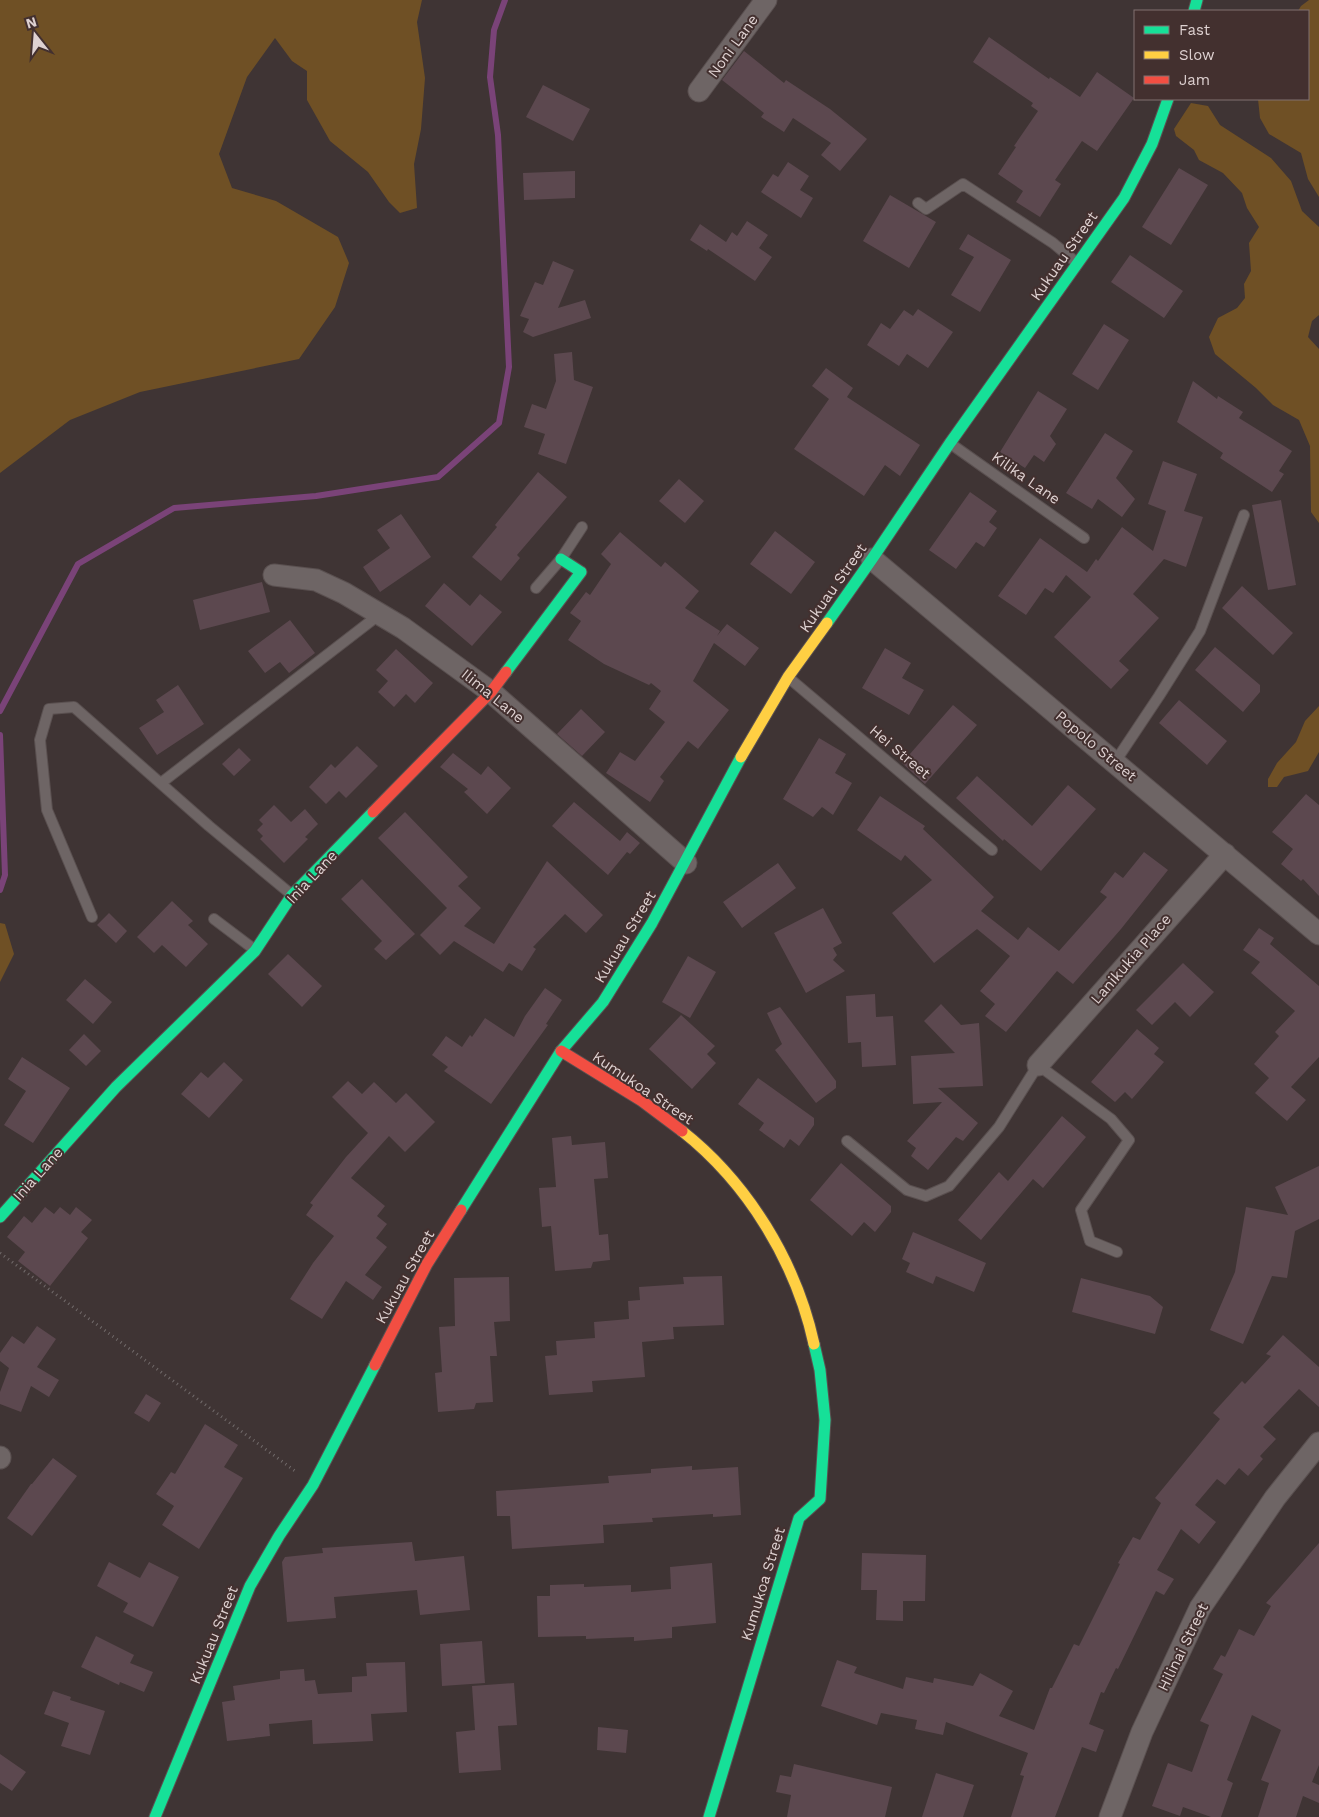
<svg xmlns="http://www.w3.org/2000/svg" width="1319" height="1817" viewBox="0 0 1319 1817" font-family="'Work Sans',sans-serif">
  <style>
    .green { fill: #6f5025 }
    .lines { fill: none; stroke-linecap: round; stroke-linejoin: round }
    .stream { stroke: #7a4378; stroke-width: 6 }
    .building { fill: #5c484f }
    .lane-casing { stroke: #5a5050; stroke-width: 12 }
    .street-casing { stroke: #5a5050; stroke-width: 23 }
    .fast-casing { stroke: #5a5050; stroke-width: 13 }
    .slow-casing { stroke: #5a5050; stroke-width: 13 }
    .jam-casing { stroke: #5a5050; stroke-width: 13 }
    .path { stroke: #726b6b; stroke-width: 3; stroke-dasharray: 1 4; stroke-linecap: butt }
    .lane { stroke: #6e6565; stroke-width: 10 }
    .street { stroke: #6e6565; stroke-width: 21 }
    .fast { stroke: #16e098; stroke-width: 11 }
    .slow { stroke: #ffcf43; stroke-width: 11 }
    .jam { stroke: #f24e42; stroke-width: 11 }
    .labels { text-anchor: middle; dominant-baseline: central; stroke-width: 4; stroke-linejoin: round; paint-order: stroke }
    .street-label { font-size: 15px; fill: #ded1d1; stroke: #43302f }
  </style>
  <rect width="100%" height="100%" fill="#3f3434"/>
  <!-- green -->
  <path class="green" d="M 0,0 L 422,0 L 417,22 L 425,78 L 421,129 L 414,164 L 417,208 L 400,213 L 389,202 L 368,172 L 330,141 L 307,100 L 307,71 L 292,61 L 275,38 L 247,77 L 219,154 L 232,188 L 276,201 L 338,237 L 349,263 L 335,307 L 299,359 L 140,392 L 70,420 L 0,473 Z
    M 1309,0 L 1319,0 L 1319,197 L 1308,179 L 1301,153 L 1269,134 L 1260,118 L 1258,99 L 1308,99 L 1308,11 L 1298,11 L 1301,6 Z
    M 1191,103 L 1208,106 L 1220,125 L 1271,158 L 1291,181 L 1302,211 L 1319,227 L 1319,315 L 1312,321 L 1308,337 L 1319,349 L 1319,523 L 1311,512 L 1310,446 L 1299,420 L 1273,405 L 1256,388 L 1215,354 L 1209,337 L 1218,318 L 1237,308 L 1245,298 L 1244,284 L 1251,271 L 1249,243 L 1259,227 L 1247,208 L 1242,193 L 1223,173 L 1199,160 L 1194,150 L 1176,136 L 1174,129 Z
    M 1319,706 L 1319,752 L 1308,771 L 1284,777 L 1277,787 L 1268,787 L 1268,779 L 1277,763 L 1296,742 L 1305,721 Z
    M 0,923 L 5,924 L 14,954 L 0,982 Z"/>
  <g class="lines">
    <!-- stream -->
    <path class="stream" d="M 0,711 L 78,564 L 174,508 L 316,496 L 438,477 L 499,423 L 509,367 L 498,135 L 490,77 L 494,30 L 505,0
      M 0,735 L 5,875 L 0,890"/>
  </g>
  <!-- building -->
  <path class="building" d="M 989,37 L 1049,79 L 1050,77 L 1080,97 L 1097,72 L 1134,98 L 1097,151 L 1082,141 L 1055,180 L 1061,184 L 1040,217 L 1016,202 L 1023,191 L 998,174 L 1016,147 L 1014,146 L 1038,111 L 1031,106 L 1033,103 L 973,62 Z
    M 744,51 L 784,83 L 786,80 L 830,109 L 867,139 L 840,171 L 821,155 L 831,143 L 793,118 L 784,132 L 761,117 L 764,113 L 722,80 Z
    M 543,85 L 590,109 L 573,141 L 526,117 Z
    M 788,162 L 809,176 L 800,190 L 813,198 L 801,218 L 761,192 L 773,174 L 778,177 Z
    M 1179,168 L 1208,185 L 1171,245 L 1142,227 Z
    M 575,171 L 575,198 L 524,200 L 523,173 Z
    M 890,195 L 936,222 L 909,268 L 863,241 Z
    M 747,221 L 768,235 L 759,248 L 772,257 L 755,281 L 708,249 L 707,251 L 690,240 L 700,224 L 726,242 L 732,232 L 737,236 Z
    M 968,234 L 1011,260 L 980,312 L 951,295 L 974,257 L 959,249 Z
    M 1130,255 L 1183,291 L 1164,318 L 1111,282 Z
    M 553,261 L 574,270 L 558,308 L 585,300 L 591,318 L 533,337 L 523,332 L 529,319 L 520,316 L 535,282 L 543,285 Z
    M 918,309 L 953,332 L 928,368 L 907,354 L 899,366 L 867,345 L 881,323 L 890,329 L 904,310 L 913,316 Z
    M 1104,324 L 1129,340 L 1098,390 L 1072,374 Z
    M 572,352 L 574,380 L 593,387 L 566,464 L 538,454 L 545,434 L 524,427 L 532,404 L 546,409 L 556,381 L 554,354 Z
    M 826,368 L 853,388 L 847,397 L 920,445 L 900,476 L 885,465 L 864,496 L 794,449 L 829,399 L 812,386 Z
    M 1193,381 L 1217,399 L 1218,396 L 1243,412 L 1239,418 L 1292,451 L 1279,471 L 1284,474 L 1272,492 L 1220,458 L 1223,453 L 1177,422 Z
    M 1038,391 L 1067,409 L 1050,436 L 1056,444 L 1044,462 L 1034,455 L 1025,468 L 1000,452 Z
    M 1105,433 L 1133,451 L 1116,478 L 1135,499 L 1122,517 L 1098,499 L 1092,509 L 1066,493 Z
    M 1163,461 L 1197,474 L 1184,511 L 1203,517 L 1186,567 L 1164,559 L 1133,594 L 1159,618 L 1119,661 L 1129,670 L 1111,689 L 1054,637 L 1091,597 L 1066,575 L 1053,593 L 1045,588 L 1026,615 L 998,596 L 1040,538 L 1087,572 L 1096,559 L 1098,561 L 1122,527 L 1153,551 L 1166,511 L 1148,504 Z
    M 538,472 L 567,497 L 517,555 L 520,558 L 501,581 L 472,557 L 497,527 L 495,525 Z
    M 679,479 L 704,501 L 685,523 L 659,501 Z
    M 970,492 L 997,511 L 989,522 L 997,528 L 984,547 L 976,542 L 956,569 L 929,550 Z
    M 1281,500 L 1296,585 L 1268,590 L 1252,505 Z
    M 401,514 L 431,557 L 380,592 L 363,567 L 390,548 L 377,530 Z
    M 775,531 L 815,562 L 791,594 L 750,564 Z
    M 620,532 L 661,567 L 665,562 L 699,591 L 685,608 L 720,631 L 717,636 L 727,624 L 759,648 L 745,666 L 714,643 L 693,681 L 729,710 L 698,749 L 688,741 L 660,777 L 664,781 L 650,802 L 606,773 L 620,752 L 635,761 L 665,722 L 649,709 L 661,691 L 651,683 L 649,685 L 604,664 L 568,640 L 581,621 L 570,613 L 586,592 L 590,595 L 611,564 L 601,554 Z
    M 262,582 L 270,612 L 200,630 L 193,600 Z
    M 444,583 L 470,606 L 480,594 L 502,612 L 472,646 L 425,606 Z
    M 1242,586 L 1293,633 L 1273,655 L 1222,608 Z
    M 290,620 L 315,653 L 289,673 L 280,662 L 265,673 L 248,651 Z
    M 1215,647 L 1260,685 L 1260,692 L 1243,712 L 1195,670 Z
    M 885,648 L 911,663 L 902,678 L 924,690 L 909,715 L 862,688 Z
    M 396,649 L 433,683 L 415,703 L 406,694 L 394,707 L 378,692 L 388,681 L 376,670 Z
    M 178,685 L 204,724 L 157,755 L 139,728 L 164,712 L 156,700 Z
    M 1179,700 L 1227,741 L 1207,765 L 1159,723 Z
    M 953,705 L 977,725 L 925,784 L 902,763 Z
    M 581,709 L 605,732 L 582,756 L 557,734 Z
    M 819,738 L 846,754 L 835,773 L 852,783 L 833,815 L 822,807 L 813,817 L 783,799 Z
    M 357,746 L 378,766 L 346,798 L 339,791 L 326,804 L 309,787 L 331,764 L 335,768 Z
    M 239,748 L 251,760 L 234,776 L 222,764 Z
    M 453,753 L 481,775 L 488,766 L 511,788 L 487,814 L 464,792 L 468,789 L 440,767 Z
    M 977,776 L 1032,826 L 1068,785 L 1096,809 L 1041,871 L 1004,839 L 1003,841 L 956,798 Z
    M 1306,794 L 1319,805 L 1319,896 L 1303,879 L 1301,881 L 1281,864 L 1293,849 L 1272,832 Z
    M 880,796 L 925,826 L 923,829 L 994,897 L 981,911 L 1018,940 L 1028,927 L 1059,951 L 1107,897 L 1100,892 L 1115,872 L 1123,878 L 1144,852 L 1168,870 L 1121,929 L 1073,984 L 1057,971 L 1006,1032 L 985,1016 L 995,1004 L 980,991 L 1010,956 L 977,929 L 934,963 L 892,913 L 932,880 L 905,855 L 901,861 L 857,830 Z
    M 574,802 L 620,841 L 627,832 L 640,843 L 630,854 L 627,852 L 608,875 L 552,826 Z
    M 274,805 L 291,822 L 305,809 L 318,824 L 305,837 L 308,839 L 284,863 L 260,839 L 263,836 L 257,830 L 263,824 L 259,820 Z
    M 405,812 L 468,877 L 458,886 L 481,908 L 464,926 L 494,944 L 547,861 L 603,915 L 586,933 L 565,914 L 533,947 L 536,949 L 522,971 L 509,963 L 503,972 L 454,941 L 440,955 L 420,935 L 447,908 L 378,838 Z
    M 778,863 L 796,888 L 742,928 L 723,902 Z
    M 362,879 L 415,934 L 386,960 L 374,949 L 382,941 L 341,899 Z
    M 172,901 L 193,921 L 188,925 L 208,944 L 186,967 L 162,945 L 154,953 L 137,937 Z
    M 823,908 L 842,943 L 833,948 L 837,955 L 833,960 L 845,971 L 806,993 L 774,933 Z
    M 109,913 L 127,931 L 116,943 L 97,925 Z
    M 1259,928 L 1274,938 L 1270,944 L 1319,986 L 1319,1057 L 1291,1087 L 1306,1100 L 1287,1121 L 1255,1093 L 1269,1078 L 1254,1064 L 1279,1036 L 1275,1032 L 1295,1011 L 1251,973 L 1260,962 L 1243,950 Z
    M 288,954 L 322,986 L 302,1007 L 268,974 Z
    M 688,956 L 716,972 L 690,1018 L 662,1002 Z
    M 1183,963 L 1214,992 L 1190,1017 L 1175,1002 L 1152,1025 L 1136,1010 Z
    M 85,979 L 112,1002 L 93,1024 L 66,1000 Z
    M 545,988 L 562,1000 L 546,1024 L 548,1025 L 491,1104 L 444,1071 L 448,1067 L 432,1055 L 446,1036 L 462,1047 L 470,1035 L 472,1037 L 485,1018 L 514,1037 L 525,1016 Z
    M 875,994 L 876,1017 L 893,1016 L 896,1065 L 862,1067 L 861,1042 L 848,1043 L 846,996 Z
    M 941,1004 L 961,1025 L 979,1023 L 983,1086 L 938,1088 L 978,1123 L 963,1141 L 956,1137 L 928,1170 L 911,1156 L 916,1148 L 907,1141 L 942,1102 L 913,1104 L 911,1056 L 955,1053 L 924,1021 Z
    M 780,1007 L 836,1081 L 836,1088 L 816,1103 L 775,1050 L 782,1044 L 767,1013 Z
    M 681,1015 L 715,1046 L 707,1054 L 716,1063 L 692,1089 L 649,1049 Z
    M 1137,1029 L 1159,1048 L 1154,1054 L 1164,1062 L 1132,1099 L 1125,1092 L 1115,1102 L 1091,1082 Z
    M 84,1034 L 101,1051 L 86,1066 L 69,1050 Z
    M 22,1057 L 70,1088 L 33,1143 L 4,1125 L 26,1091 L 8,1079 Z
    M 224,1062 L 243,1080 L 209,1118 L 181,1094 L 201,1072 L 208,1078 Z
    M 758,1078 L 814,1118 L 814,1125 L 799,1146 L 790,1139 L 784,1148 L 759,1130 L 764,1123 L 738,1104 Z
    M 348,1081 L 362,1094 L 374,1082 L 396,1103 L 406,1093 L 435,1122 L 405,1152 L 389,1136 L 351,1178 L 385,1206 L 377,1216 L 387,1224 L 376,1238 L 387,1247 L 365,1275 L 382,1287 L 373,1300 L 346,1281 L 322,1319 L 290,1299 L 313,1263 L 334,1236 L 306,1215 L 313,1205 L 310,1203 L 346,1157 L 368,1133 L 332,1097 Z
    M 1062,1116 L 1086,1137 L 1043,1188 L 1033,1179 L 981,1240 L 958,1220 L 999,1172 L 1008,1181 Z
    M 571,1136 L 572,1145 L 605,1142 L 608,1178 L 594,1179 L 599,1235 L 608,1234 L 610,1260 L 593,1262 L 591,1268 L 555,1271 L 551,1226 L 542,1227 L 539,1188 L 556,1187 L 552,1138 Z
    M 841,1163 L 891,1206 L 891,1212 L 875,1232 L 864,1222 L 852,1236 L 810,1200 Z
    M 1319,1166 L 1319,1219 L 1295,1231 L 1287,1278 L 1272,1276 L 1243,1344 L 1210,1330 L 1235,1272 L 1246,1207 L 1288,1215 L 1275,1187 Z
    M 45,1207 L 54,1214 L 60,1207 L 70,1215 L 76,1207 L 92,1220 L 81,1232 L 88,1238 L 50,1286 L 18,1261 L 25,1252 L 7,1237 L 24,1216 L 32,1223 Z
    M 913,1232 L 986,1263 L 974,1292 L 936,1276 L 933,1284 L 906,1272 L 910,1263 L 902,1259 Z
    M 722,1276 L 724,1325 L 673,1327 L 674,1339 L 642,1342 L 645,1377 L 592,1381 L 593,1392 L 549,1395 L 545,1356 L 557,1355 L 556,1341 L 595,1338 L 594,1322 L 629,1319 L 628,1301 L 640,1300 L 639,1287 L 684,1284 L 683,1277 Z
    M 509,1277 L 510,1321 L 494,1322 L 497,1356 L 490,1356 L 493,1402 L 476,1403 L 474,1409 L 438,1412 L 435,1373 L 442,1372 L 439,1327 L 455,1326 L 454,1278 Z
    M 1081,1278 L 1150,1296 L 1163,1307 L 1155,1334 L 1072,1312 Z
    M 37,1326 L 56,1339 L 37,1367 L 59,1380 L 49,1397 L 31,1386 L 21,1412 L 0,1404 L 0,1392 L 9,1368 L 0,1361 L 0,1353 L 12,1336 L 24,1344 Z
    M 1283,1335 L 1319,1367 L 1319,1407 L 1299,1389 L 1263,1427 L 1276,1439 L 1260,1456 L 1263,1459 L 1248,1476 L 1239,1468 L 1225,1485 L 1217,1479 L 1195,1505 L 1216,1522 L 1199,1544 L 1181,1529 L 1157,1570 L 1174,1579 L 1164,1595 L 1156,1591 L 1118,1669 L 1116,1668 L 1104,1693 L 1101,1692 L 1089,1724 L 1104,1730 L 1096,1752 L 1082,1747 L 1055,1817 L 1011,1817 L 1024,1776 L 1020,1775 L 1028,1753 L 946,1722 L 943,1735 L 915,1729 L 917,1720 L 881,1713 L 877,1725 L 821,1706 L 837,1660 L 857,1667 L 854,1673 L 903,1689 L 906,1677 L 933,1683 L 934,1678 L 973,1686 L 980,1673 L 1013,1691 L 999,1716 L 1034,1730 L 1050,1688 L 1052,1688 L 1074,1644 L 1079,1646 L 1120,1564 L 1118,1563 L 1133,1537 L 1140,1540 L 1161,1503 L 1155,1498 L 1220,1419 L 1213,1413 L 1242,1381 L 1245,1384 L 1271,1356 L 1266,1354 Z
    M 146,1394 L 161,1403 L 149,1422 L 134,1413 Z
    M 205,1424 L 238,1445 L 224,1467 L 243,1478 L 199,1549 L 162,1525 L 174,1506 L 156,1494 L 171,1472 L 175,1474 Z
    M 53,1458 L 77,1476 L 32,1536 L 7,1518 L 31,1484 L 32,1484 Z
    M 692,1466 L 692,1470 L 738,1467 L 741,1515 L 713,1517 L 713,1514 L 652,1518 L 653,1522 L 603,1525 L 604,1543 L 512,1549 L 510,1516 L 497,1516 L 496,1491 L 609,1483 L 608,1476 L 651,1473 L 651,1469 Z
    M 412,1542 L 415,1561 L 464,1556 L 470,1610 L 420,1615 L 417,1590 L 334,1597 L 336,1618 L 287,1622 L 282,1562 L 285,1557 L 323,1553 L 322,1548 Z
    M 1319,1543 L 1319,1765 L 1312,1782 L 1319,1785 L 1319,1803 L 1303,1796 L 1296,1817 L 1258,1817 L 1269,1783 L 1261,1780 L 1281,1730 L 1252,1715 L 1227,1780 L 1233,1783 L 1221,1817 L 1211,1817 L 1183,1807 L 1180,1816 L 1152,1806 L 1168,1763 L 1192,1772 L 1209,1725 L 1200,1721 L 1223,1674 L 1213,1669 L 1221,1655 L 1225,1657 L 1239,1629 L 1254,1636 L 1271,1606 L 1266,1603 Z
    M 862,1553 L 926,1555 L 925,1601 L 903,1601 L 903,1621 L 876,1620 L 877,1590 L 861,1590 Z
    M 109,1562 L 140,1578 L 149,1562 L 179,1577 L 153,1627 L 123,1612 L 128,1603 L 97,1586 Z
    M 712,1563 L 716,1623 L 672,1627 L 672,1638 L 634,1641 L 634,1637 L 586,1639 L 586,1636 L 538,1637 L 537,1596 L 550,1596 L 550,1585 L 584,1584 L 584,1587 L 631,1585 L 631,1592 L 671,1589 L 670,1567 Z
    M 96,1636 L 134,1655 L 130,1663 L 153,1672 L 144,1692 L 120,1682 L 119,1685 L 81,1667 Z
    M 482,1641 L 485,1683 L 442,1686 L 440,1644 Z
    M 405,1662 L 407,1712 L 371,1714 L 373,1741 L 313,1744 L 312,1720 L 269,1724 L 270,1736 L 227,1741 L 222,1702 L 235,1700 L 233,1686 L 280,1679 L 280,1671 L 304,1669 L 305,1681 L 315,1680 L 318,1694 L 352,1692 L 352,1677 L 367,1676 L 366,1663 Z
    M 514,1683 L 517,1725 L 498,1726 L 501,1770 L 459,1773 L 456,1732 L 475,1730 L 472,1686 Z
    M 53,1691 L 71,1697 L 70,1700 L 105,1711 L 90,1755 L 61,1746 L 69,1723 L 44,1714 Z
    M 598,1727 L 628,1730 L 626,1753 L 597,1750 Z
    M 0,1754 L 26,1772 L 12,1791 L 0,1783 Z
    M 794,1764 L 892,1787 L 885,1817 L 787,1817 L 791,1795 L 776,1792 L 780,1775 L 791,1777 Z
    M 936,1773 L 974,1785 L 963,1817 L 922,1817 Z"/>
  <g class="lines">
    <!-- lane casing -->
    <g class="lane-casing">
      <path id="lane" d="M 918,203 L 926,209 L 963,184 L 1053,243 L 1077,263
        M 951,444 L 1084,538
        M 536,588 L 561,559 L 582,527
        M 789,678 L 992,850
        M 1115,762 L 1159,696 L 1200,631 L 1244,515
        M 161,783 L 380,614
        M 92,917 L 47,810 L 40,740 L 49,709 L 74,707 L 209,826 L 292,895
        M 214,919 L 255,950
        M 847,1141 L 907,1190 L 926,1196 L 949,1186 L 999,1127 L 1038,1065 L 1111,1119 L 1129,1140 L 1081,1210 L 1090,1241 L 1117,1252"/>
    </g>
    <!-- street casing -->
    <g class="street-casing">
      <path id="street" d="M 699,91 L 766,0
        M 872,559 L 1319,934
        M 274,575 L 316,580 L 344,593 L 403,628 L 491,692 L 686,863
        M 1038,1065 L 1225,854
        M 0,1457 L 0,1458
        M 1110,1817 L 1142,1732 L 1200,1608 L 1275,1498 L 1319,1443"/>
    </g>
    <!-- fast casing -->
    <g class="fast-casing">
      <path id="fast" d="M 1194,11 L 1197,0
        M 827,623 L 872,559 L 950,443 L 1124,198 L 1152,144 L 1168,99
        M 506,672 L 581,572 L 561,559
        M 461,1210 L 561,1051 L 603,1002 L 652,923 L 741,757
        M 0,1217 L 116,1087 L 255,951 L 292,895 L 373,812
        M 155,1817 L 250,1586 L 279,1536 L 313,1485 L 375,1365
        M 709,1817 L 799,1518 L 820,1499 L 825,1420 L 820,1370 L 814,1344"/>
    </g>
    <!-- slow casing -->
    <g class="slow-casing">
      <path id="slow" d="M 741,757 L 788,677 L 827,623
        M 682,1131 C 748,1183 796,1262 814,1344"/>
    </g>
    <!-- jam casing -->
    <g class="jam-casing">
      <path id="jam" d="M 373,812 L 491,692 L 506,672
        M 561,1051 L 642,1101 L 682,1131
        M 375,1365 L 427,1264 L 461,1210"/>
    </g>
    <!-- path -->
    <path class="path" d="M 0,1253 L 295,1471"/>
    <!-- lane -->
    <use href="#lane" class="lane"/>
    <!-- street -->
    <use href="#street" class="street"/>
    <!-- fast -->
    <use href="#fast" class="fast"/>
    <!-- slow -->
    <use href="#slow" class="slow"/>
    <!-- jam -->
    <use href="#jam" class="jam"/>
  </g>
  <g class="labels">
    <!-- street labels -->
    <g class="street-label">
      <text transform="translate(733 46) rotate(-54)">Noni Lane</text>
      <text transform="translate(1064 256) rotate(-55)">Kukuau Street</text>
      <text transform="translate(1026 478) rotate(35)">Kilika Lane</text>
      <text transform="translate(833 588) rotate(-55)">Kukuau Street</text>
      <text transform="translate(493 696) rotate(39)">Ilima Lane</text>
      <text transform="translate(1096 746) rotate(40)">Popolo Street</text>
      <text transform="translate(900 752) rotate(40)">Hei Street</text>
      <text transform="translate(312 877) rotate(-47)">Inia Lane</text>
      <text transform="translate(625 937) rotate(-59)">Kukuau Street</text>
      <text transform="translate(1131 959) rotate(-49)">Lanikukia Place</text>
      <text transform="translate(643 1088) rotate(34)">Kumukoa Street</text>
      <text transform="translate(38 1174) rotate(-48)">Inia Lane</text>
      <text transform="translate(405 1277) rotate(-61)">Kukuau Street</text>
      <text transform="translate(763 1584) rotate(-73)">Kumukoa Street</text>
      <text transform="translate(214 1635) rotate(-68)">Kukuau Street</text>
      <text transform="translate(1183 1647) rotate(-64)">Hilinai Street</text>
    </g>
  </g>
  <!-- legend -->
  <rect x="1134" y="10" width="175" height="90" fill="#43302f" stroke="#817070"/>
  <rect x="1144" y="26" width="25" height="8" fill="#16e098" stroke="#817070"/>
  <text x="1179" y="35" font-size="15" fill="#ded1d1">Fast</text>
  <rect x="1144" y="51" width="25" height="8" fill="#ffcf43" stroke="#817070"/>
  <text x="1179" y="60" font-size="15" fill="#ded1d1">Slow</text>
  <rect x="1144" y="76" width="25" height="8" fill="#f24e42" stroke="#817070"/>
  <text x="1179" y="85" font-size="15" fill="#ded1d1">Jam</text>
  <!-- north arrow -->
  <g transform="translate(35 35) rotate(343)" stroke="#43302f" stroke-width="4" paint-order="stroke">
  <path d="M0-4L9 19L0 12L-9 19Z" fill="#ded1d1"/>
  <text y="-8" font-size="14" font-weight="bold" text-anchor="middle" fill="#ded1d1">N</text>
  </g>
</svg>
